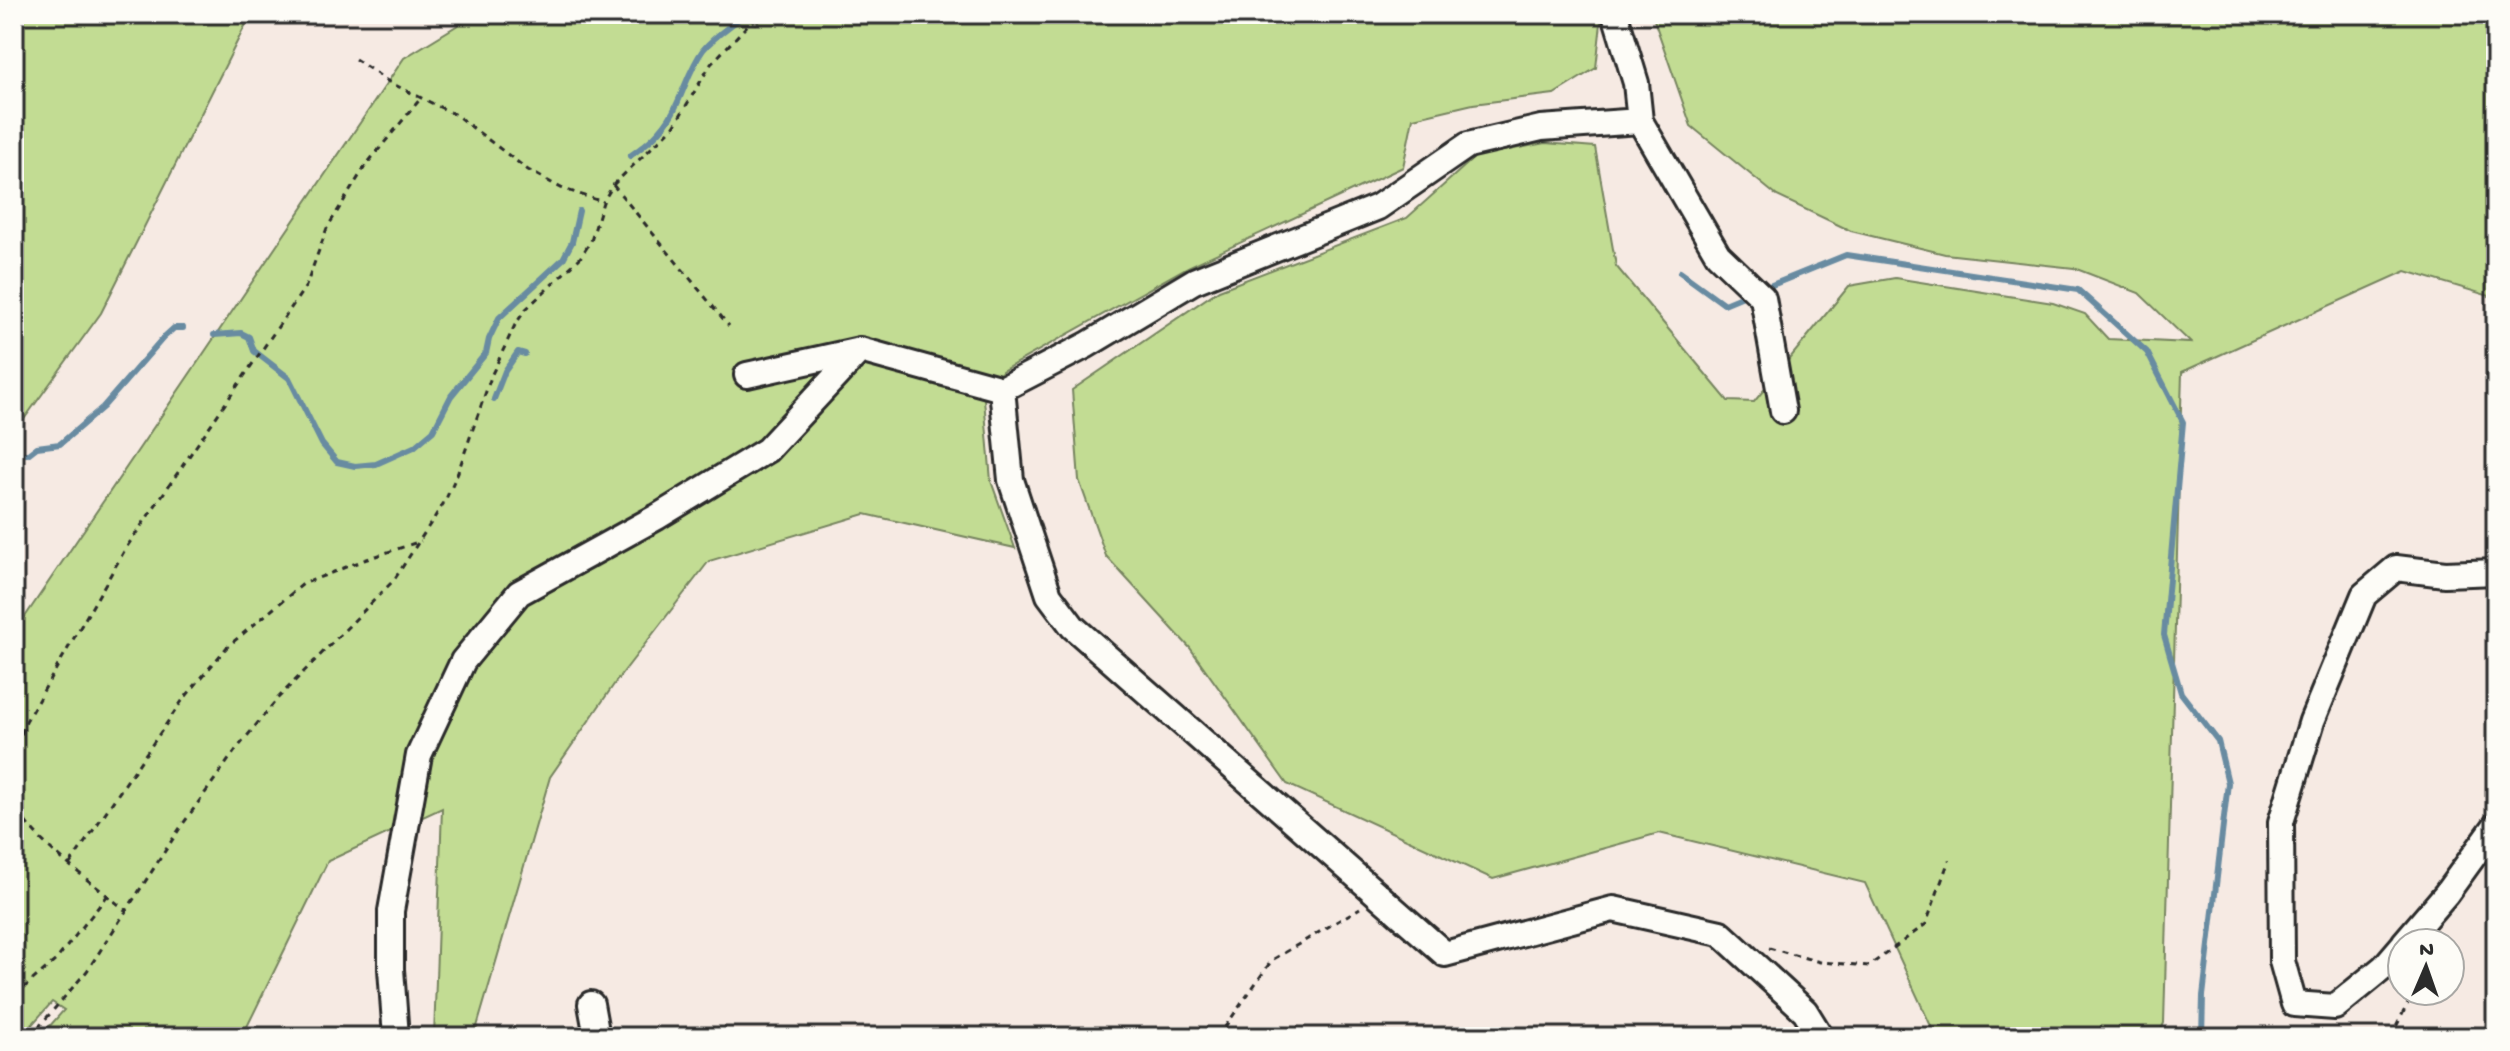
<svg xmlns="http://www.w3.org/2000/svg" width="2510" height="1051" viewBox="0 0 2510 1051" font-family="'Gochi Hand',sans-serif">
  <style>
    .green { fill: #c2dc93; stroke: #76845f; stroke-width: 2 }
    .lines { fill: none; stroke-linecap: round; stroke-linejoin: round }
    .stream { stroke: #688ba1; stroke-width: 6 }
    .minor-casing { stroke: #2b2b2b; stroke-width: 30 }
    .path { stroke: #2b2b2b; stroke-width: 3; stroke-dasharray: 6 6; stroke-linecap: butt }
    .minor { stroke: #fdfcf7; stroke-width: 24 }
  </style>
  <rect width="100%" height="100%" fill="#f6eae3"/>
  <filter id="ink" filterUnits="userSpaceOnUse"><feTurbulence type="fractalNoise" baseFrequency=".0125" numOctaves="2"/><feDisplacementMap in="SourceGraphic" scale="16" xChannelSelector="R" yChannelSelector="G"/><feConvolveMatrix kernelMatrix="1 2 1 2 8 2 1 2 1" color-interpolation-filters="sRGB"/></filter>
  <g filter="url(#ink)">
    <!-- green -->
    <path class="green" d="M 14,14 L 251,14 L 101,313 L 14,433 Z
      M 476,14 L 752,14 L 749,19 L 756,24 L 767,14 L 1602,14 L 1596,68 L 1554,94 L 1473,104 L 1413,118 L 1403,167 L 1188,267 L 1002,371 L 984,399 L 991,481 L 1015,548 L 865,514 L 709,561 L 615,683 L 550,777 L 474,1037 L 434,1037 L 442,808 L 328,861 L 242,1037 L 40,1037 L 64,1010 L 52,1002 L 21,1037 L 14,1037 L 14,633 L 404,58 Z
      M 1652,14 L 2496,14 L 2496,298 L 2406,271 L 2182,372 L 2164,1023 L 2158,1037 L 1936,1037 L 1865,883 L 1659,833 L 1493,879 L 1287,784 L 1190,648 L 1106,556 L 1079,480 L 1072,390 L 1219,290 L 1407,218 L 1476,156 L 1545,143 L 1595,147 L 1616,266 L 1728,401 L 1754,402 L 1849,286 L 1895,278 L 2053,303 L 2085,314 L 2108,339 L 2191,343 L 2139,293 L 2074,268 L 1945,254 L 1851,231 L 1777,196 L 1691,126 Z"/>
    <g class="lines">
      <!-- stream -->
      <path class="stream" d="M 630,156 C 647,144 663,131 673,112 C 684,92 689,69 703,50 C 714,36 731,26 745,14
        M 1680,272 L 1724,304 L 1748,294
        M 1762,289 L 1846,255 L 2078,290 L 2147,352 L 2183,422 L 2164,635 L 2181,693 L 2218,741 L 2228,783 L 2203,996 L 2202,1037
        M 214,335 L 241,333 L 249,337 L 254,351 L 289,378 L 322,444 L 337,462 L 355,466 L 376,464 L 414,447 L 433,431 L 451,396 L 486,353 L 489,339 L 499,318 L 563,259 L 572,242 L 579,211
        M 494,399 L 505,371 L 518,352 L 525,354
        M 14,454 L 28,454 L 37,447 L 60,444 L 103,407 L 163,338 L 174,328 L 183,328"/>
      <!-- minor casing -->
      <g class="minor-casing">
        <path id="minor" d="M 1640,121 L 1718,255 L 1763,298 L 1783,411
          M 747,375 L 860,350
          M 1002,389 L 1011,480 L 1049,595 L 1073,627 L 1445,954 L 1613,909 L 1720,933 L 1805,1011 L 1821,1037
          M 2404,943 L 2446,894 L 2496,825
          M 2402,946 L 2384,967 L 2335,1007 L 2294,1004 L 2282,961 L 2281,822 L 2312,721 L 2364,595 L 2396,568 L 2445,574 L 2496,572
          M 591,1004 L 597,1037
          M 396,1037 L 391,969 L 391,911 L 419,755 L 463,661 L 519,593 L 657,517 L 767,450 L 860,350 L 1002,389 L 1087,345 L 1194,281 L 1378,207 L 1468,145 L 1541,128 L 1640,121 L 1636,83 L 1615,14"/>
      </g>
      <!-- path -->
      <path class="path" d="M 355,59 L 389,82 L 456,115 L 528,170 L 561,188 L 603,202
        M 613,185 L 729,326
        M 14,757 L 26,721 L 126,548 L 306,286 L 327,228 L 366,165 L 421,98
        M 14,800 C 23,836 97,885 126,911
        M 70,864 L 182,701 L 227,647 L 303,584 L 364,560 L 421,541
        M 1769,948 L 1820,962 L 1869,966 L 1926,924 L 1949,860
        M 14,996 L 56,960 L 108,895
        M 30,1037 L 87,971 L 180,828 L 235,751 L 278,698 L 394,580 L 445,501 L 458,472 L 492,374 L 515,325 L 526,309 L 580,258 L 591,241 L 603,202 L 613,185 L 674,126 L 711,64 L 758,14
        M 1218,1037 L 1272,960 L 1360,908
        M 2391,1037 L 2414,991"/>
      <!-- minor -->
      <use href="#minor" class="minor"/>
    </g>
  </g>
  <!-- margin -->
  <rect width="2510" height="1051" fill="none" stroke="#fdfcf7" stroke-width="48"/>
  <rect x="24" y="24" width="2462" height="1003" fill="none" stroke="#2b2b2b" stroke-width="3" filter="url(#ink)"/>
  <!-- north arrow -->
  <g transform="translate(2426 967) rotate(2)"><circle r="38" fill="#fdfcf7" stroke="#a9a8a5" stroke-width="2"/>
  <path d="M0-6L14 30L0 20L-14 30Z" fill="#2b2b2b"/>
  <text y="-12" font-size="22" font-weight="bold" text-anchor="middle" fill="#2b2b2b">N</text>
  </g>
</svg>
